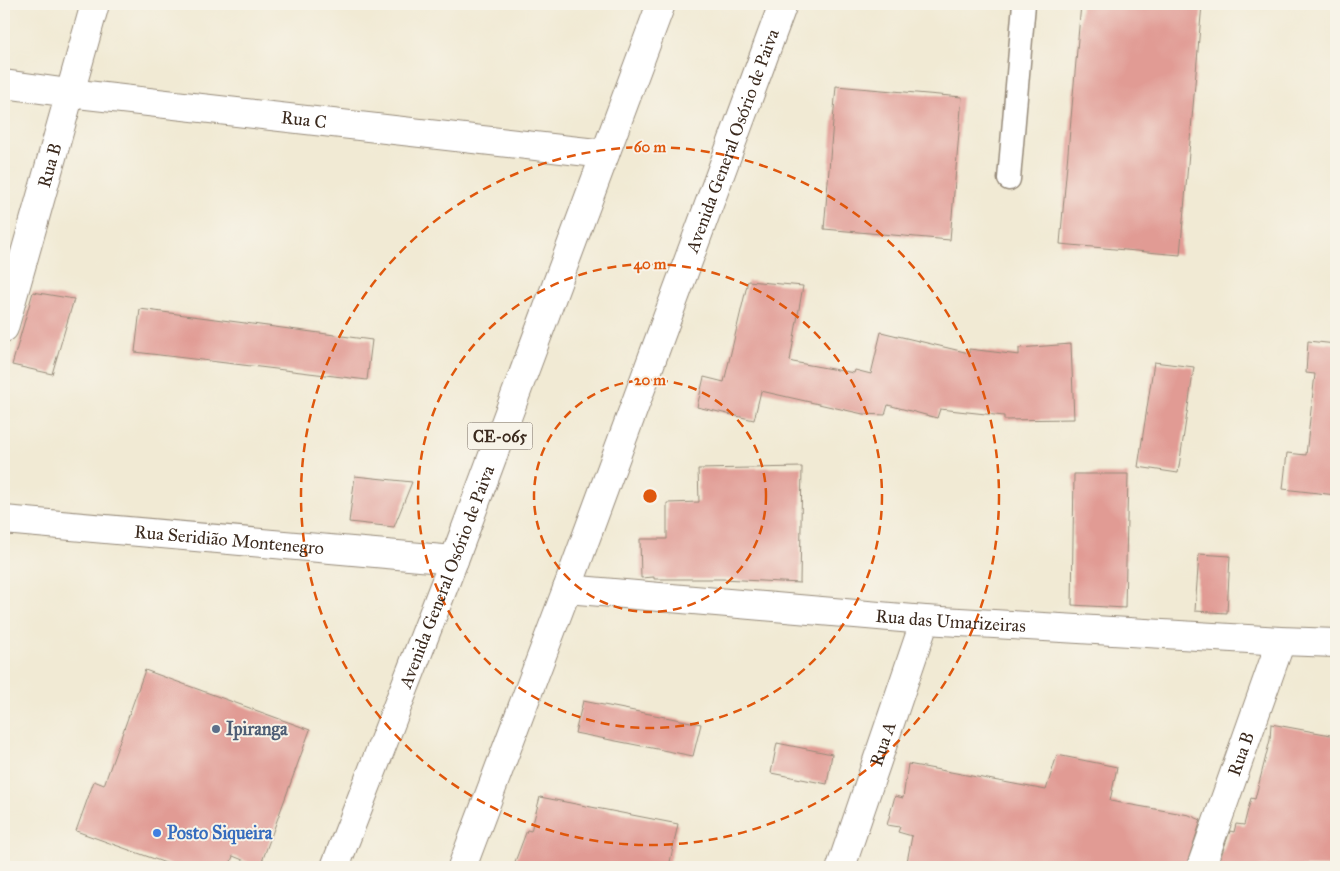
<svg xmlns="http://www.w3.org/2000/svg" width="1340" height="871" viewBox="0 0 1340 871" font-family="'IM FELL Great Primer',serif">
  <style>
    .building { fill: #e19b94 }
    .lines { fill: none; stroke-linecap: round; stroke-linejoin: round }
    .lane-casing { stroke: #968a79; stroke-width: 25 }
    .street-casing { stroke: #968a79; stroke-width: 30 }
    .primary-casing { stroke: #968a79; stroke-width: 30 }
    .lane { stroke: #fff; stroke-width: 22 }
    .street { stroke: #fff; stroke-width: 28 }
    .primary { stroke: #fff; stroke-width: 28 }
    .ring { fill: none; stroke: #df570d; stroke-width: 2.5; stroke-dasharray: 9 6 }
    .service-dot { fill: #5c6f8a; stroke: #f7f3e8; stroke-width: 2 }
    .shop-dot { fill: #3f7fe0; stroke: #f7f3e8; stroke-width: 2 }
    .labels { text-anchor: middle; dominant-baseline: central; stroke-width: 4; stroke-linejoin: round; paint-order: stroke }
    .shield { fill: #f7f3e8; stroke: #73665b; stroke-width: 1 }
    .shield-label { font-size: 16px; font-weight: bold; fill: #3b2a1e }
    .street-label { font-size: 18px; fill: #3b2a1e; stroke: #f7f3e8 }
    .service-label { font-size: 18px; font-weight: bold; fill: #4e5e75; stroke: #f7f3e8; text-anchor: start }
    .shop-label { font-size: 18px; font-weight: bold; fill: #366cbe; stroke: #f7f3e8; text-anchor: start }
    .centre { fill: #df570d; stroke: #f7f3e8; stroke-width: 2.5 }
    .ring-label { font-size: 15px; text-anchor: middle; font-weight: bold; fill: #df570d; stroke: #f7f3e8; stroke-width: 4; stroke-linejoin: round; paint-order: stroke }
  </style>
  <rect width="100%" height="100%" fill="#f7f3e8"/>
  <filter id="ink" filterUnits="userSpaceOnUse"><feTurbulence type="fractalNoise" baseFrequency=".02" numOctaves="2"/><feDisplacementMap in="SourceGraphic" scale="10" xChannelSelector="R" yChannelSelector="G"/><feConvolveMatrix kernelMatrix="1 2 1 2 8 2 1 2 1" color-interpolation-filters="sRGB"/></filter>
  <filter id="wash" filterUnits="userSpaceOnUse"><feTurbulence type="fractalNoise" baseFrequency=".0096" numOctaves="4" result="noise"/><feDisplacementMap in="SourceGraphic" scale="20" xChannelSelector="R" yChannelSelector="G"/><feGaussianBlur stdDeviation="1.12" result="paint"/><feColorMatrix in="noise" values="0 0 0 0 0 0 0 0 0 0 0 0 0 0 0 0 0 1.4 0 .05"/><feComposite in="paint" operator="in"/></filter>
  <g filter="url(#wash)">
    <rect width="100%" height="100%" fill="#f1ead4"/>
    <g id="blocks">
      <!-- building -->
      <path class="building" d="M 1081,4 L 1202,4 L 1180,255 L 1060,244 Z
        M 836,86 L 962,97 L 950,240 L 824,229 Z
        M 748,281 L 803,286 L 790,361 L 793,362 L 854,373 L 855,370 L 871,374 L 881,332 L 969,353 L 969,349 L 1019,355 L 1019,348 L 1071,344 L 1074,419 L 1004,420 L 1004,416 L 940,409 L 937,418 L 888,405 L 885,415 L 863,414 L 761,391 L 754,420 L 697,407 L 704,377 L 724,382 Z
        M 33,292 L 74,299 L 52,374 L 12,365 Z
        M 140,309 L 372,340 L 367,380 L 135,352 Z
        M 1308,341 L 1336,344 L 1336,495 L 1283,489 L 1287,453 L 1306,455 L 1315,374 L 1306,373 Z
        M 1154,362 L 1194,367 L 1178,473 L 1138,467 Z
        M 802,467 L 800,583 L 723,579 L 654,579 L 654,577 L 641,578 L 640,539 L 667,539 L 667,503 L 699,502 L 698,469 Z
        M 1074,474 L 1128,474 L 1125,608 L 1072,605 Z
        M 355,476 L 412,482 L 394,527 L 349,522 Z
        M 1199,554 L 1230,556 L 1227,613 L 1195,611 Z
        M 145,670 L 310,730 L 260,867 L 233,856 L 229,867 L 177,867 L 76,831 L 94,781 L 104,785 Z
        M 583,701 L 701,724 L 693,756 L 575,733 Z
        M 1271,724 L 1336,736 L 1336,867 L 1217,867 L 1230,831 L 1234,832 L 1236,824 L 1244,825 L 1251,798 L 1255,799 L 1270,740 Z
        M 777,743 L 832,754 L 827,784 L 771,773 Z
        M 1057,755 L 1117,767 L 1110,801 L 1189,815 L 1201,820 L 1186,867 L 906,867 L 912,836 L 898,832 L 900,827 L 887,825 L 895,796 L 903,798 L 908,764 L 1046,790 Z
        M 540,797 L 678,824 L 669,867 L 513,867 L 527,830 L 531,831 Z"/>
    </g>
  </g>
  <g filter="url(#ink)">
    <use href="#blocks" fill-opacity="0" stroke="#968a79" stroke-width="1"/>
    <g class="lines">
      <!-- lane casing -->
      <g class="lane-casing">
        <path id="lane" d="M 1009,179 L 1024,4"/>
      </g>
      <!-- street casing -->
      <g class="street-casing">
        <g id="street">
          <path id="s1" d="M 4,84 L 69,93 L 605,154"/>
          <path id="s2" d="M 4,328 L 95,4"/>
          <path id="s3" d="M 4,520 L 454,560"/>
          <path id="s4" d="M 567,589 L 925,620 L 1281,641 L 1336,643"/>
          <path id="s5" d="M 841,867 L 925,620"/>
          <path id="s6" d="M 1201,867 L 1281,641"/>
        </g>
      </g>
      <!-- primary casing -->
      <g class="primary-casing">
        <g id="primary">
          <path id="s7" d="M 335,867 L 454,560 L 661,4"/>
          <path id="s8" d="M 462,867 L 567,589 L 783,4"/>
        </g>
      </g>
      <!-- lane -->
      <use href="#lane" class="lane"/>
      <!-- street -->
      <use href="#street" class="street"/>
      <!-- primary -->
      <use href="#primary" class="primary"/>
    </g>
  </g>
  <!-- distance rings -->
  <g class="ring">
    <circle cx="650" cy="496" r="116"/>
    <circle cx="650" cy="496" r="232"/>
    <circle cx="650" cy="496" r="349"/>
  </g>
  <!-- markers -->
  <circle class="service-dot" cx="216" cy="729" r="5"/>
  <circle class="shop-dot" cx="157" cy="833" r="5"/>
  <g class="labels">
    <!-- shield labels -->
    <rect class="shield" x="467.5" y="422.5" width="65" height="27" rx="4"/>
    <g class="shield-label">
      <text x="500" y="436">CE-065</text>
    </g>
    <!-- street labels -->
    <g class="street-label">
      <text stroke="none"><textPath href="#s1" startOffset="302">Rua C</textPath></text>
      <text stroke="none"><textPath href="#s8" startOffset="775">Avenida General Osório de Paiva</textPath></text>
      <text stroke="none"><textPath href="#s2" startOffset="169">Rua B</textPath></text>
      <text stroke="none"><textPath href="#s3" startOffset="226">Rua Seridião Montenegro</textPath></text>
      <text stroke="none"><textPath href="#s7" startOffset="311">Avenida General Osório de Paiva</textPath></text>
      <text stroke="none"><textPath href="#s4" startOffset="385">Rua das Umarizeiras</textPath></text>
      <text stroke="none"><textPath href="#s5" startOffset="130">Rua A</textPath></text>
      <text stroke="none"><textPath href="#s6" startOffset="120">Rua B</textPath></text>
    </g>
    <!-- service labels -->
    <g class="service-label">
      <text x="226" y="729">Ipiranga</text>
    </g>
    <!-- shop labels -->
    <g class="shop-label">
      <text x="167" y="833">Posto Siqueira</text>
    </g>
  </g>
  <circle cx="650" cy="496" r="8" class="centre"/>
  <g class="ring-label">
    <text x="650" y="152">60 m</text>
    <text x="650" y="269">40 m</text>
    <text x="650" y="385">20 m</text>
  </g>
  <!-- margin -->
  <rect width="1340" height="871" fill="none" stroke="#f7f3e8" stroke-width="20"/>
</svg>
